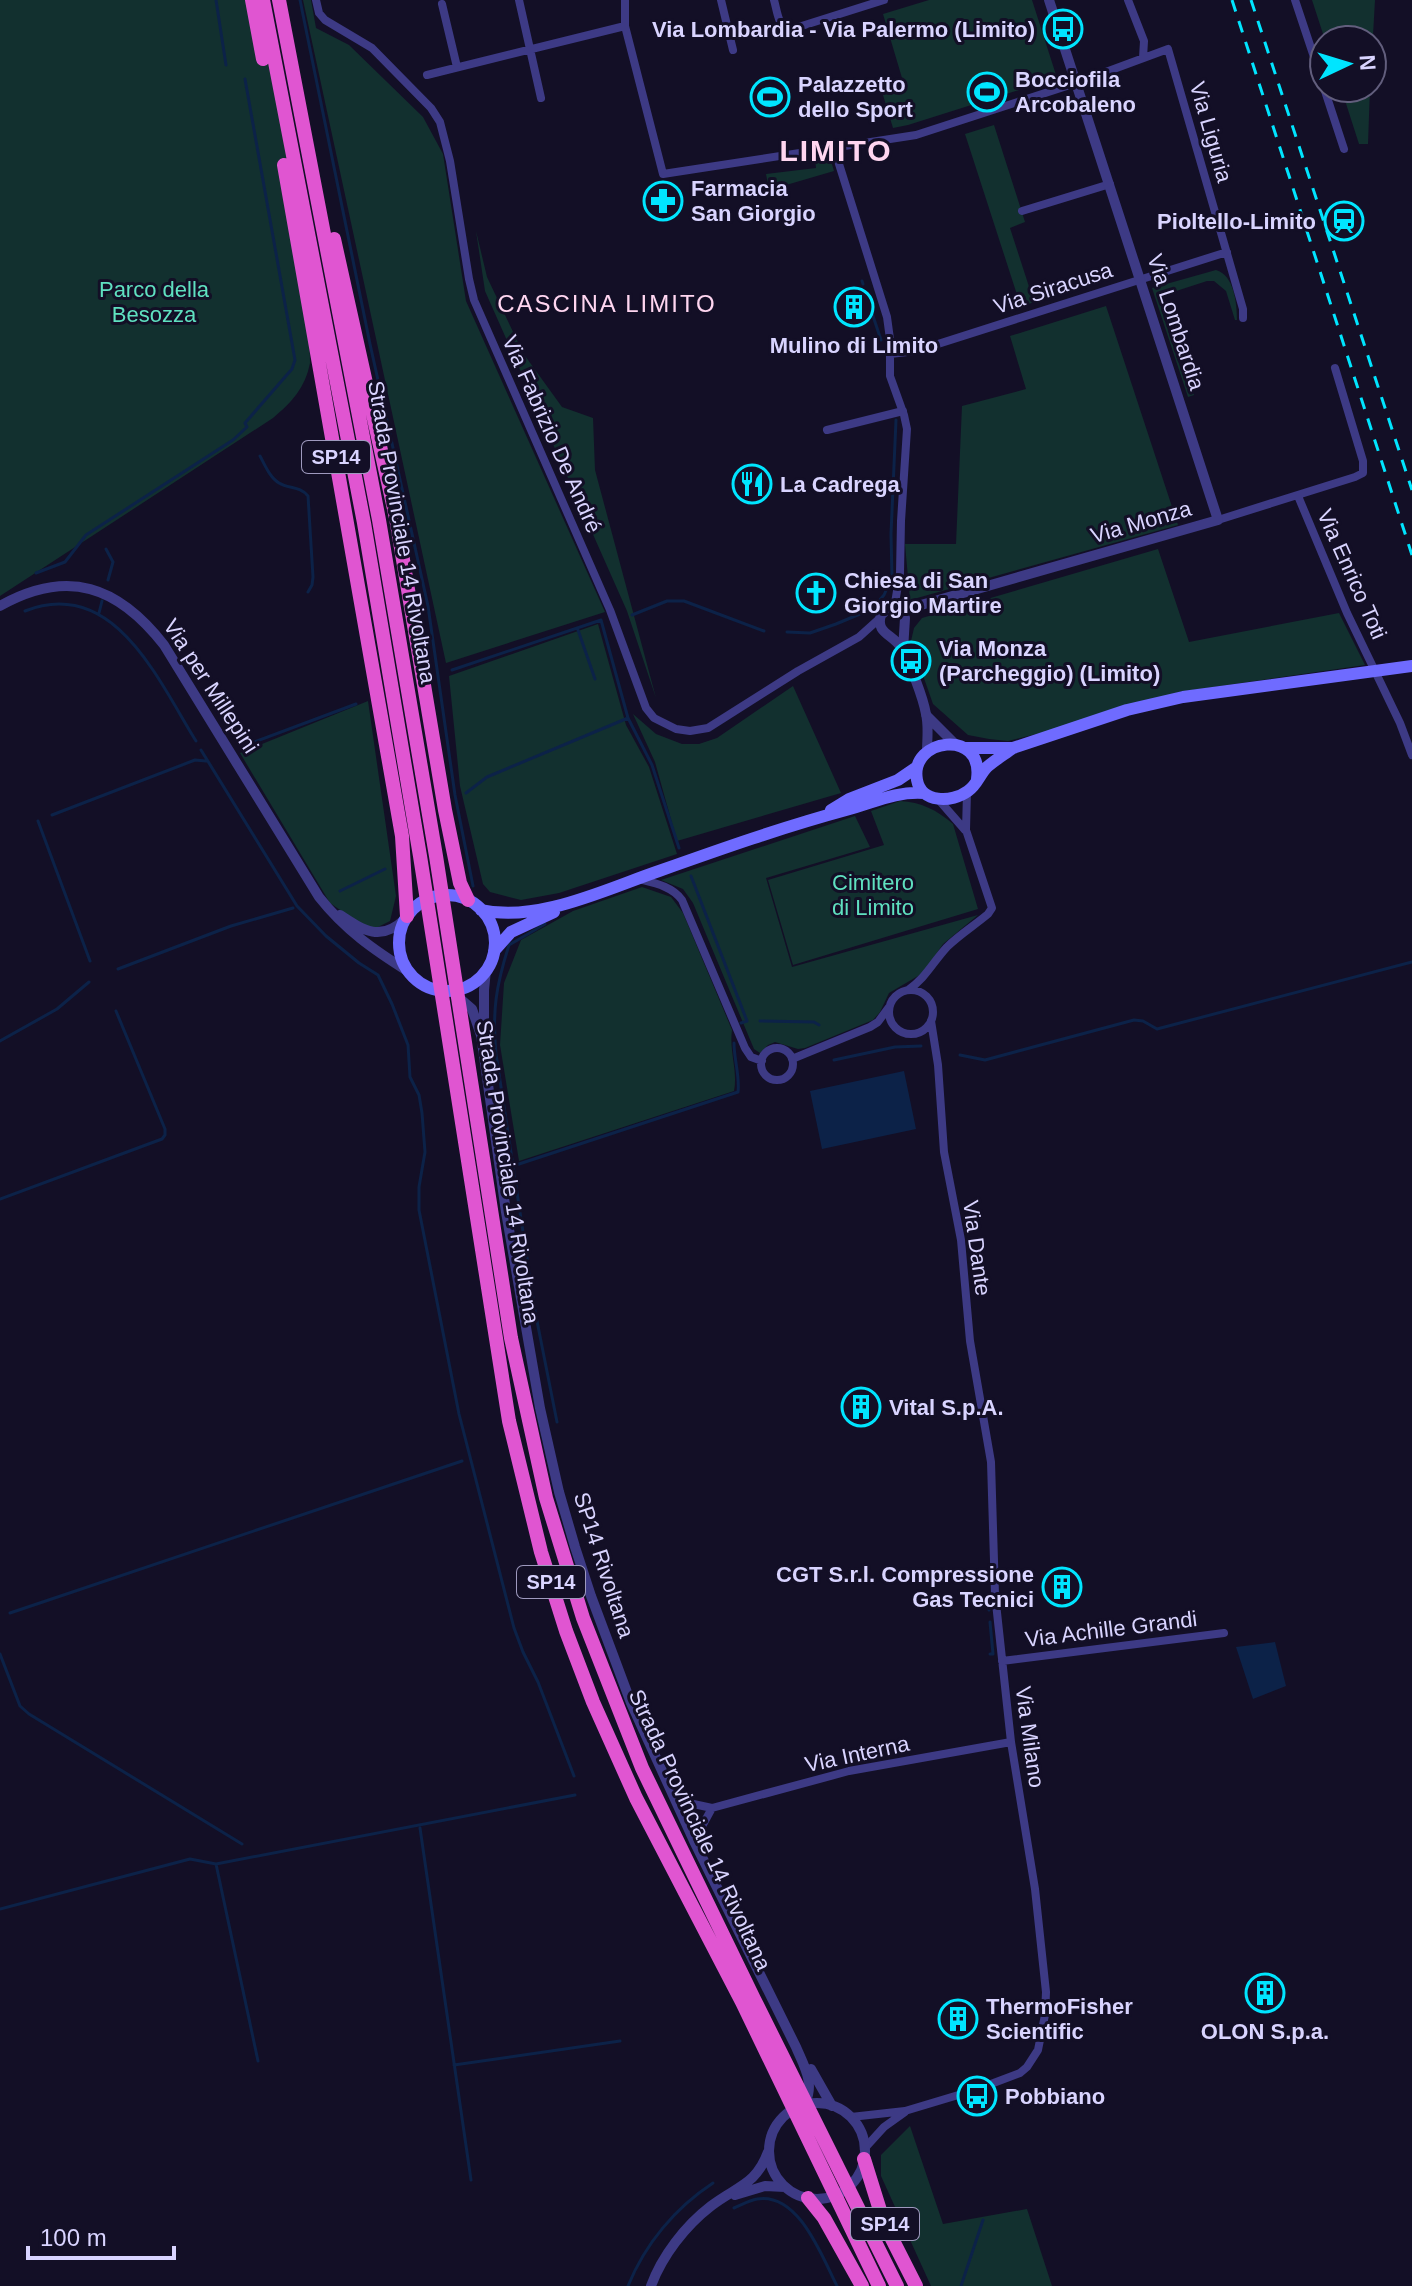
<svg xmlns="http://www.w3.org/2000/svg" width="1412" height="2286" viewBox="0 0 1412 2286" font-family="Arial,sans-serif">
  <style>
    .green { fill: #12302f }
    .water { fill: #0c2248 }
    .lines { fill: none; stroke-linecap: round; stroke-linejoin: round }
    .stream { stroke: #0c2248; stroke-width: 3 }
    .minor { stroke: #3d3a85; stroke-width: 8 }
    .tertiary { stroke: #3d3a85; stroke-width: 10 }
    .secondary { stroke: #6f6bff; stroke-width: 12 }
    .trunk { stroke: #e055d1; stroke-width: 14 }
    .rail { stroke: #00e5ff; stroke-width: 3; stroke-dasharray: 12 10; stroke-linecap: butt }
    .labels { text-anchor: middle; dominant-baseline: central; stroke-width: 6; stroke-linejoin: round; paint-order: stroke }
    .shield { fill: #130f26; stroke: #9e99be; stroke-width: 2 }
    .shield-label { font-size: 20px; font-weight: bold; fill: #d9d4ff }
    .poi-label { font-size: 22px; font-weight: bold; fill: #d9d4ff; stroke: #130f26; text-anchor: start }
    .street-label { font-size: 22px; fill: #d9d4ff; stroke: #130f26 }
    .park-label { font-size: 22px; fill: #5fe0c0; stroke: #130f26 }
    .neighbourhood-label { font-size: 24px; letter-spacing: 2px; fill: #ffd6f0; stroke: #130f26 }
    .district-label { font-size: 30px; font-weight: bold; letter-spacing: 2px; fill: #ffd6f0; stroke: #130f26 }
  </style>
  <rect width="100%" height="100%" fill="#130f26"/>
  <!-- green -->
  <path class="green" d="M 0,0 L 262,0 L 307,239 L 310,363 C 305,388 292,402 273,418 L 0,596 Z
    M 303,0 L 311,0 L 316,28 L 349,45 L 423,117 L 443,154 L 466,301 L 605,612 L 446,663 Z
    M 929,0 L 1032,0 L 1057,78 L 908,125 L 893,128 L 883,95 L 905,88 L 883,14 Z
    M 1312,0 L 1375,0 L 1372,53 L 1372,40 L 1325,40 Z
    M 1341,88 L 1370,88 L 1368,144 L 1359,144 Z
    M 994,125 L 1025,222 L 1010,228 L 1034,302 L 1021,307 L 965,134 Z
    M 815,158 L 826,158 L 831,161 L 834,171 L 769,190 L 766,174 L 816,168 Z
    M 476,231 L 487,277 L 523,353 L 562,407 L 593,418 L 595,470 L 656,698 L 627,611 L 485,291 Z
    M 1216,270 C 1234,275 1237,303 1237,320 L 1235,320 L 1226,291 L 1214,281 L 1207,281 L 1167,294 L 1163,299 L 1162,312 L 1180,367 L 1185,370 L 1194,395 L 1188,397 L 1152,288 Z
    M 1106,306 L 1178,525 L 910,600 L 905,544 L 956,544 L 962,406 L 1026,389 L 1010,336 Z
    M 1158,549 L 1189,642 L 1339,613 L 1365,665 L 1179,692 L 1053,730 L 1008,741 L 989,739 L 968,735 L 933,704 L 911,641 L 914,628 L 922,618 Z
    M 598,624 L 626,725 L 649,767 L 677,854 L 559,893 L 521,900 L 490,892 L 483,884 L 460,786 L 449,676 Z
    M 793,686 L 841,793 L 677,841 L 655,762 L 633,714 L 656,734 L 682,744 L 699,744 L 717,738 Z
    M 368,701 L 396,896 L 390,921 L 374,929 L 359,923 L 330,903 L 240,753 Z
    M 900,801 C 921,802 937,810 953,824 L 978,909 L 793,965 L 768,880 L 884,845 L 871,811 Z
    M 855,816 L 870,847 L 766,878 L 792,967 L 978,915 L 943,944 L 923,973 L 889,993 L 880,1012 L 873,1020 L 805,1048 L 798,1049 L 775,1042 L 768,1045 L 760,1053 L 754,1049 L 693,903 L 683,889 L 661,880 Z
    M 642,887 L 671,897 L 683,913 L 732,1030 C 729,1051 738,1071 734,1091 L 519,1161 L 500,1045 L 504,983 L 521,940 L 573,911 Z
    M 910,2126 L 943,2224 L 1027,2209 L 1052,2286 L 931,2286 L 881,2176 L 881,2155 Z"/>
  <!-- water -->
  <path class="water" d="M 904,1071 L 916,1129 L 822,1149 L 810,1091 Z
    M 1275,1642 L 1286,1686 L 1253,1699 L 1236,1647 Z"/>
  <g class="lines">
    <!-- stream -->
    <path class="stream" d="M 216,0 L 226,65
      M 300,0 L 370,344 L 428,606 L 455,795 L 473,886
      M 862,281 L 863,284
      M 867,298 L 881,340
      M 260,456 C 265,465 270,478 279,483 C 289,489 300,486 308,496 L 313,577 L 312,585 L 308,592
      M 106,549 L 113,562 L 108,580
      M 36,573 L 65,562 L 86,535 L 233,440 L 247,427 L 245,423 L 292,369 L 295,360 L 245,79
      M 25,611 C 114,576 158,680 196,741
      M 99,613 L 102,601
      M 632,615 L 667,601 L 684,601 L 764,631
      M 578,630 L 595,679
      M 787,632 L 810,633 L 836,624 L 872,609 L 884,595 L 892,577 L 891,534 L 896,420
      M 452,670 L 601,620 L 628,718 L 652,765 L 679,848
      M 254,742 L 356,704
      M 201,750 L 297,906 L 326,936 L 359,963 L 378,975 L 392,1004 L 408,1045 L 410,1077 L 419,1095 L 422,1113 L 425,1152 L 419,1187 L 419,1210 L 459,1414 L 514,1628 L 523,1652 L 538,1682 L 574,1776
      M 466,793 L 487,777 L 628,718
      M 52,815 L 195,760 L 206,761
      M 38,821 L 90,961
      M 691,876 L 747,1021 L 741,1023
      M 340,891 L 385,869
      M 545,924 L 509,945 C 496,986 492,1011 496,1054 L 535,1311 L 557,1422
      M 118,969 L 231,926 L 293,908
      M 760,1021 L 814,1022 L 819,1025
      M 0,1041 L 57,1009 L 89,982
      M 960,1055 L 985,1060 L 1134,1020 L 1143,1021 L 1157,1029 L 1412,962
      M 834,1060 L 895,1047 L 921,1046
      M 516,1165 L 738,1092 C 740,1077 734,1059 734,1043
      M 0,1199 L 162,1139 L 165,1135 L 165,1129 L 116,1011
      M 988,1602 L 989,1610
      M 10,1613 L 462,1461
      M 0,1654 L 20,1706 L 29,1714 L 242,1844
      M 990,1654 L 993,1654 L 990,1622
      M 420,1828 L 471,2180
      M 216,1864 L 258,2061
      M 0,1909 L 190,1859 L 216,1864 L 575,1795
      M 454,2065 L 620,2041
      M 734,2208 C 741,2205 750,2200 757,2199 C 799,2192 822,2257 837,2286
      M 628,2286 C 645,2244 675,2208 713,2183
      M 961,2286 L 983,2220"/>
    <!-- minor -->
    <path class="minor" d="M 316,0 L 319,13 L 325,20 L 372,48 L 431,108 L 440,122 L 450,161 L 469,279 L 474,300 L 610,610 L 646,708 L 654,718 L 676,729 L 690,731 L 708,728 L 798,671 L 859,637 L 879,619
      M 519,0 L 541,98
      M 625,0 L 625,26 L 663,174 L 916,135 L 1076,83 L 1168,49 L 1243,309 L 1243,318
      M 721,0 L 733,50
      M 774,0 C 777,10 778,27 789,30 L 884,0
      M 1128,0 L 1144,41 L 1143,58
      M 1295,0 L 1324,87
      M 442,4 L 457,67
      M 427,75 L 625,26
      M 1324,88 L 1344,149
      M 834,148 L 887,317 L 890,339 L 890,376 L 904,415 L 907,429 L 901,521 L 900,573 L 894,609
      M 1022,211 L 1110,184
      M 890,354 L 916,351 L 1227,252
      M 827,430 L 903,411
      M 1298,496 L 1347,613 L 1400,723 L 1412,755
      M 1218,520 L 1355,477 L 1363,473 L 1363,461 L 1335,368
      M 938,799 L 965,830
      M 638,879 C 654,883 672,886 682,900 L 745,1048 L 751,1057 L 762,1061
      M889 1012a22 22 0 1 1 44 0a22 22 0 1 1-44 0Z
      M 908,990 C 925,979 933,962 947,947 C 959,935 975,925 988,914 L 992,908 L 966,830 L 967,792
      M761 1064a16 16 0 1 1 32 0a16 16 0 1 1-32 0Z
      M 792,1059 L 870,1027 L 878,1022 L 889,1007
      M 1002,1661 L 1224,1633
      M 675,1800 L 712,1808 L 849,1771 L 1011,1742
      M 694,1841 L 712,1808
      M 851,2117 L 905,2111 L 975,2090 L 1020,2073 L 1027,2067 L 1038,2050 L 1045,2015 L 1046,1992 L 1035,1889 L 1011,1742 L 995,1594 L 991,1462 L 970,1341 L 961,1240 L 944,1152 L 938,1065 L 931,1021
      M 864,2149 L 884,2127 L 905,2112"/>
    <!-- tertiary -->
    <path class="tertiary" d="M 0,606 C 68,568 118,586 164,645 L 319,897 C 345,930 374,950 409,972
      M 900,611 L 1218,520 L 1049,0
      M 903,650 L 905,618 L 899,610 L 888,609 L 881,615 C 875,634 894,634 902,649 C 910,664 923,697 926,714 C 929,726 927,740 927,752
      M 926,715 L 955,744
      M 340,915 C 364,931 381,942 405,919
      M 457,996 L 472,1009 L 481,1035 L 506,1212 L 540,1408 L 559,1492 L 575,1547 L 591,1596 L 631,1703 L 694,1841 L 796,2047 C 804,2066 815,2083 805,2103
      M 484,1032 L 484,990 L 486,970
      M 811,2069 L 832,2106
      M769 2151a48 48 0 1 1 96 0a48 48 0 1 1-96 0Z
      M 735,2195 L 765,2186 L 785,2187
      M 651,2286 C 662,2256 685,2226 711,2206 C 737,2186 756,2185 768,2152"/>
    <!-- secondary -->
    <path class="secondary" d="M 965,748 L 1013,748 L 1127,710 L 1183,697 L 1412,666
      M 977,779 C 984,728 909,738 917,780 C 921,803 952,803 968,791 C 977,785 980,774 987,767 C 995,760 1005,754 1013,748
      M 831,810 L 849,799 L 898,780 L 917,767
      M399 943a48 48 0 1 1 96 0a48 48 0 1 1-96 0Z
      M 481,910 C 538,923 606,889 659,871 C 721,849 783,827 846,810 C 873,803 895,791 924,793
      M 494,951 L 511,932 L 554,912"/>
    <!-- trunk -->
    <path class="trunk" d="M 252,0 L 263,59
      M 263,0 L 364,523 L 420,856 L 509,1421 L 541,1552 L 566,1631 L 593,1702 L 636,1798 L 742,2002 L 879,2286
      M 279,0 L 379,520 L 436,856 L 511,1338 L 546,1498 L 583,1618 L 642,1768 L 754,1999 L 897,2286
      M 284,165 L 402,836 L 407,916
      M 334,239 L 396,518 L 445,810 L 460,883 L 468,900
      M 864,2159 L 884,2223 L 916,2286
      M 808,2198 L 824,2218 L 862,2286"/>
    <!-- rail -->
    <path class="rail" d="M 1232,0 L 1412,555
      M 1251,0 L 1412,490"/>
  </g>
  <!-- icons -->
  <defs>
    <g id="bus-ring" transform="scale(2)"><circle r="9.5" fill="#130f26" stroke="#00e5ff" stroke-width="1.5"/><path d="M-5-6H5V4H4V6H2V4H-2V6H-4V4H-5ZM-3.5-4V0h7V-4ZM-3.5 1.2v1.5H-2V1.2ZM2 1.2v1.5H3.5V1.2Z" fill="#00e5ff"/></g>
    <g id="stadium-ring" transform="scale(2)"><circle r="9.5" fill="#130f26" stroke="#00e5ff" stroke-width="1.5"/><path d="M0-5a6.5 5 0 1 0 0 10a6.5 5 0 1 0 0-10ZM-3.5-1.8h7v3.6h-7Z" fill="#00e5ff"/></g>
    <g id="pharmacy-ring" transform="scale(2)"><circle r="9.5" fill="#130f26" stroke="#00e5ff" stroke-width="1.5"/><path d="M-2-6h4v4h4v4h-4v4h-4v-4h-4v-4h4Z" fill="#00e5ff"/></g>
    <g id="station-ring" transform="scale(2)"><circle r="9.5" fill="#130f26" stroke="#00e5ff" stroke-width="1.5"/><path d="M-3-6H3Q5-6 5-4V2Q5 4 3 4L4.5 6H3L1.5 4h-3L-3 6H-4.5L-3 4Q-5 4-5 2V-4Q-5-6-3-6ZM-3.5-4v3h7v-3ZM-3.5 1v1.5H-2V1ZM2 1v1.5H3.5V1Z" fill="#00e5ff"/></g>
    <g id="building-ring" transform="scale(2)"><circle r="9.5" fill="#130f26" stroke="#00e5ff" stroke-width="1.5"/><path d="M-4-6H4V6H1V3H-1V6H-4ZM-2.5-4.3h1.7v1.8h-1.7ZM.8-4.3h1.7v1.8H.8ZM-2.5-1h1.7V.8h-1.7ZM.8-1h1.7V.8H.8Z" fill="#00e5ff"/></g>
    <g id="restaurant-ring" transform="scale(2)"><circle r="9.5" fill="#130f26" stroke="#00e5ff" stroke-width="1.5"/><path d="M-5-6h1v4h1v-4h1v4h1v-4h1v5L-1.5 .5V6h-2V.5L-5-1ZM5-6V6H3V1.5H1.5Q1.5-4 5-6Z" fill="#00e5ff"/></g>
    <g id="church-ring" transform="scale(2)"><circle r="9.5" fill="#130f26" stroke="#00e5ff" stroke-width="1.5"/><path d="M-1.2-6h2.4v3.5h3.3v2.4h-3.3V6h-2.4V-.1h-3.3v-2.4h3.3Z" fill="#00e5ff"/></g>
  </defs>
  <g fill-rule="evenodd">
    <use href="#bus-ring" x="1063" y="29"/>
    <use href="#stadium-ring" x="987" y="92"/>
    <use href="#stadium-ring" x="770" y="97"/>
    <use href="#pharmacy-ring" x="663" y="201"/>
    <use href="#station-ring" x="1344" y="221"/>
    <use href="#building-ring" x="854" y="307"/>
    <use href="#restaurant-ring" x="752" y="484"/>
    <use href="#church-ring" x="816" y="593"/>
    <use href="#bus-ring" x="911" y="661"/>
    <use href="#building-ring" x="861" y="1407"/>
    <use href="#building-ring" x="1062" y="1587"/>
    <use href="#building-ring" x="1265" y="1993"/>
    <use href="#building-ring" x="958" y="2019"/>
    <use href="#bus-ring" x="977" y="2096"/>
  </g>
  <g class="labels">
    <!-- shield labels -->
    <g class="shield">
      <rect x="302" y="441" width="68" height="32" rx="6"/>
      <rect x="517" y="1566" width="68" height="32" rx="6"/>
      <rect x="851" y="2208" width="68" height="32" rx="6"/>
    </g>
    <g class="shield-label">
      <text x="336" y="457">SP14</text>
      <text x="551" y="1582">SP14</text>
      <text x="885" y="2224">SP14</text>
    </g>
    <!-- poi labels -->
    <g class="poi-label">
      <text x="1035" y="29" text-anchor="end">Via Lombardia - Via Palermo (Limito)</text>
      <text x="1015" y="79">Bocciofila<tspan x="1015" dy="25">Arcobaleno</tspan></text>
      <text x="798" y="84">Palazzetto<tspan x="798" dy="25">dello Sport</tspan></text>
      <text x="691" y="188">Farmacia<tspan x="691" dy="25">San Giorgio</tspan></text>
      <text x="1316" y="221" text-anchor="end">Pioltello-Limito</text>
      <text x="854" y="345" text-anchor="middle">Mulino di Limito</text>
      <text x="780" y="484">La Cadrega</text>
      <text x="844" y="580">Chiesa di San<tspan x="844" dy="25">Giorgio Martire</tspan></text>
      <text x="939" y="648">Via Monza<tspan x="939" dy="25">(Parcheggio) (Limito)</tspan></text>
      <text x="889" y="1407">Vital S.p.A.</text>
      <text x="1034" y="1574" text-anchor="end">CGT S.r.l. Compressione<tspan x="1034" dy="25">Gas Tecnici</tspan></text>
      <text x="986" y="2006">ThermoFisher<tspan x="986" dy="25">Scientific</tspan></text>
      <text x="1265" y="2031" text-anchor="middle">OLON S.p.a.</text>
      <text x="1005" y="2096">Pobbiano</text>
    </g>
    <!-- street labels -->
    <g class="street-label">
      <text transform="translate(1211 132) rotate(74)">Via Liguria</text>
      <text transform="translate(1053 288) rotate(-18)">Via Siracusa</text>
      <text transform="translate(1176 322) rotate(72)">Via Lombardia</text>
      <text transform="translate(552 434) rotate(66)">Via Fabrizio De André</text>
      <text transform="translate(1141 522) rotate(-16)">Via Monza</text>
      <text transform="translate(402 532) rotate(80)">Strada Provinciale 14 Rivoltana</text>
      <text transform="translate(1352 574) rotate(66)">Via Enrico Toti</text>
      <text transform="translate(211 686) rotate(57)">Via per Millepini</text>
      <text transform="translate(508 1172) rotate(81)">Strada Provinciale 14 Rivoltana</text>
      <text transform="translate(977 1248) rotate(82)">Via Dante</text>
      <text transform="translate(604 1565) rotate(72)">SP14 Rivoltana</text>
      <text transform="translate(1111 1629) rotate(-7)">Via Achille Grandi</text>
      <text transform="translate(1030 1737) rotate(82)">Via Milano</text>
      <text transform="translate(857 1754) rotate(-12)">Via Interna</text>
      <text transform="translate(700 1830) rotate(65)">Strada Provinciale 14 Rivoltana</text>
    </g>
    <!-- park labels -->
    <g class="park-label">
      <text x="154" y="289">Parco della<tspan x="154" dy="25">Besozza</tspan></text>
      <text x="873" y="882">Cimitero<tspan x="873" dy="25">di Limito</tspan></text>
    </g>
    <!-- neighbourhood labels -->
    <g class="neighbourhood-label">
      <text x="607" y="303">CASCINA LIMITO</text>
    </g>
    <!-- district labels -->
    <g class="district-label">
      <text x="836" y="150">LIMITO</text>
    </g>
  </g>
  <!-- north arrow -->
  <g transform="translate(1348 64) rotate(86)"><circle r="38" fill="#130f26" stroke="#625e7d" stroke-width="2"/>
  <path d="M0-6L14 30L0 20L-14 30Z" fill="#00e5ff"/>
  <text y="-12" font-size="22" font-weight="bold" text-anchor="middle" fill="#d9d4ff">N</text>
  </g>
  <!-- scale -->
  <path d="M28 2246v12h146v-12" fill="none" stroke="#d9d4ff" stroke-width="4"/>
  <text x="40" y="2246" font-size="24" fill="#d9d4ff" stroke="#130f26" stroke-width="6" paint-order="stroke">100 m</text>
</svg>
